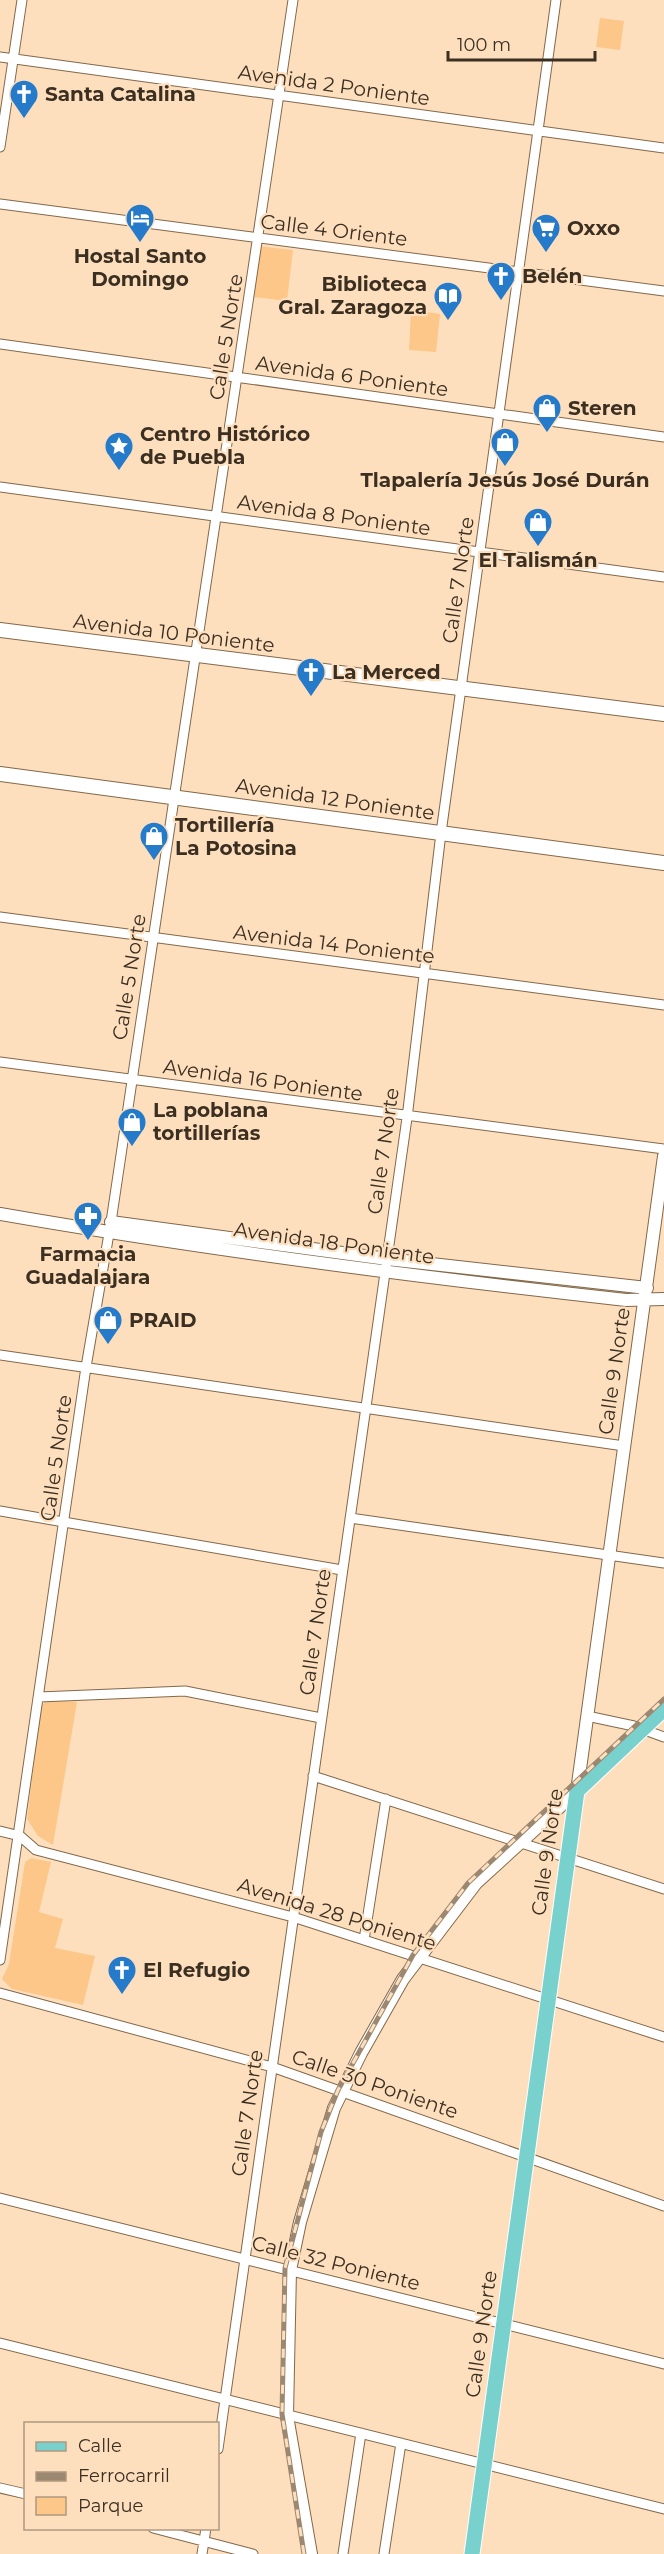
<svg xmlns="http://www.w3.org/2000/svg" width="664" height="2554" viewBox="0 0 664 2554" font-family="Montserrat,sans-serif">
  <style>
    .green { fill: #fcc789 }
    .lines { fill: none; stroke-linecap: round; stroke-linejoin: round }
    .minor-casing { stroke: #826849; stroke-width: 11 }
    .tertiary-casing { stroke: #826849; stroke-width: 14 }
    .secondary-casing { stroke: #826849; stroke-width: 16 }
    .primary-casing { stroke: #fff; stroke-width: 17 }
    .minor { stroke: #fff; stroke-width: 9 }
    .tertiary { stroke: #fff; stroke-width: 12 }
    .secondary { stroke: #fff; stroke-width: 14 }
    .primary { stroke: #79d1cd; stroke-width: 15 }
    .rail-casing { stroke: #9c8770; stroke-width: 5 }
    .rail { stroke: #fddfbe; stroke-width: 3; stroke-dasharray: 9; stroke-linecap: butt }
    .labels { text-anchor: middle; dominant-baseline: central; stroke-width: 4.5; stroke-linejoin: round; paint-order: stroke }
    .street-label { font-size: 20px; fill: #3b2f22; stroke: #fddfbe }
    .poi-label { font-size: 20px; font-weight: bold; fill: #3b2f22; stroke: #fddfbe; text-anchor: start }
  </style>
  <rect width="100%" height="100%" fill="#fddfbe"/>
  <!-- green -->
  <path class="green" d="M 600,18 L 624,21 L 620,50 L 596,47 Z
    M 259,246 L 293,250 L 287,301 L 253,297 Z
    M 411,310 L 440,314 L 436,352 L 409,350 Z
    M 47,1700 L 77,1702 L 53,1845 L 38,1836 L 27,1819 L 40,1713 L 41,1706 Z
    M 31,1858 L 51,1862 L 39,1912 L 63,1919 L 55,1948 L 95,1956 L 83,2005 L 12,1989 L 2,1979 L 9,1964 L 25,1862 Z"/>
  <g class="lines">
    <!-- minor casing -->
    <g class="minor-casing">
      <path id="minor" d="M 0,57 L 664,148
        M 0,147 L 22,0
        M 0,204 L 664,291
        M 0,344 L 664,437
        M 0,487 L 664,577
        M 0,917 L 664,1005
        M 0,1062 L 664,1149
        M 0,1355 L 624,1446
        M 0,1511 L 342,1570
        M 350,1518 L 664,1563
        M 39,1697 L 185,1691 L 321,1718
        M 587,1716 L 634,1726 L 664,1737
        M 313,1776 L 664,1889
        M 0,1831 L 20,1836 L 36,1850 L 293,1917 L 664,2037
        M 364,1940 L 386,1799
        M 0,1960 L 86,1367 L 111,1222 L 293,0
        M 0,1993 L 272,2067 L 664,2206
        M 0,2198 L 664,2364
        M 0,2343 L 664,2509
        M 218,2449 L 407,1118 L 441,833 L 556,0
        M 0,2488 L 26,2494
        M 153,2528 L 253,2554
        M 202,2554 L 206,2528
        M 343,2554 L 361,2433
        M 384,2554 L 401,2443"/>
    </g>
    <!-- tertiary casing -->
    <g class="tertiary-casing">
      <path id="tertiary" d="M 0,1214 C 207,1250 417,1277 626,1300 L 664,1299
        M 111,1222 L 387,1259 L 647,1288
        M 311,2554 L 287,2416 L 290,2270 L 300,2222 L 334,2108 L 361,2053 L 403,1979 L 476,1883 L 577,1791 L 664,1156"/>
    </g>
    <!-- secondary casing -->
    <g class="secondary-casing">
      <path id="secondary" d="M 0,630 L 664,714
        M 0,774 L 664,863"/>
    </g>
    <!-- primary casing -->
    <g class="primary-casing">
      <path id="primary" d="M 472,2554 L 577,1791 L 664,1709"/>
    </g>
    <!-- minor -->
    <use href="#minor" class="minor"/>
    <!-- tertiary -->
    <use href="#tertiary" class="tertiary"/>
    <!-- secondary -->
    <use href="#secondary" class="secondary"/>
    <!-- primary -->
    <use href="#primary" class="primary"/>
    <!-- rail casing -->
    <g class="rail-casing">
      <path id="rail" d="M 304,2554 L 282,2414 L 285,2268 L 321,2132 L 338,2090 L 413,1955 L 468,1883 L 664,1699"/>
    </g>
    <!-- rail -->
    <use href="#rail" class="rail"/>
  </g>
  <!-- icons -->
  <defs>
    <g id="church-pin" transform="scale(1.5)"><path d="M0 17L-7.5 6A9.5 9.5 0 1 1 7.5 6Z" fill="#257bc9" stroke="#fddfbe"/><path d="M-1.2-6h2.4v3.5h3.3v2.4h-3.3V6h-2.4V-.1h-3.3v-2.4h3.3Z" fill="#fff"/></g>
    <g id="hotel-pin" transform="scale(1.5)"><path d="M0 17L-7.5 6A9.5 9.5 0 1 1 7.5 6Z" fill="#257bc9" stroke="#fddfbe"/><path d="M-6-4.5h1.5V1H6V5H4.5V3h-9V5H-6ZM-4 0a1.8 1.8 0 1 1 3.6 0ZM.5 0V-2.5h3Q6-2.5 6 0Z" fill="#fff"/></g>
    <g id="supermarket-pin" transform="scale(1.5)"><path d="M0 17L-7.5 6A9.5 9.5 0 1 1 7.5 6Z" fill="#257bc9" stroke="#fddfbe"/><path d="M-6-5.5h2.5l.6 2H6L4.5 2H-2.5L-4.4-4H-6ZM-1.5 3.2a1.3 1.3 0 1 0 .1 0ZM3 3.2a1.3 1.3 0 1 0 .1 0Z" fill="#fff"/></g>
    <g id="library-pin" transform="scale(1.5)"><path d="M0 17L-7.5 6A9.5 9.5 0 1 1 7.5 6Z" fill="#257bc9" stroke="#fddfbe"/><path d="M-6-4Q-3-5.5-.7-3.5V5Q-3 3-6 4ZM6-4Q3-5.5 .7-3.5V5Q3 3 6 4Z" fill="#fff"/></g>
    <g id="shop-pin" transform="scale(1.5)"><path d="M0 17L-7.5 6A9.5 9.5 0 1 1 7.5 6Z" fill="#257bc9" stroke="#fddfbe"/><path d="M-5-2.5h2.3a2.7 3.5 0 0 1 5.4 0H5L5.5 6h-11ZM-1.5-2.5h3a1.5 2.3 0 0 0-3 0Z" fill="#fff"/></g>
    <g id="sight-pin" transform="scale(1.5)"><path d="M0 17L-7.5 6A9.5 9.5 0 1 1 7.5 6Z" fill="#257bc9" stroke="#fddfbe"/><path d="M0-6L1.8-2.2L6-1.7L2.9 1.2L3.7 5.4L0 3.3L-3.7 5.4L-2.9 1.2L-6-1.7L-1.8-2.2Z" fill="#fff"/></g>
    <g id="pharmacy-pin" transform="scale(1.5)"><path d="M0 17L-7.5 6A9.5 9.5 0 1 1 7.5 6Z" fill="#257bc9" stroke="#fddfbe"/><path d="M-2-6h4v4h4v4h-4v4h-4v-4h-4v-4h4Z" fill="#fff"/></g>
  </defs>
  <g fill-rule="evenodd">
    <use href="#church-pin" x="24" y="94"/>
    <use href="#hotel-pin" x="140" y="218"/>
    <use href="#supermarket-pin" x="546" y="228"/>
    <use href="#church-pin" x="501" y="276"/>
    <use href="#library-pin" x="448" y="296"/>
    <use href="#shop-pin" x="547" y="408"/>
    <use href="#shop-pin" x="505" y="442"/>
    <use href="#sight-pin" x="119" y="446"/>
    <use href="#shop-pin" x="538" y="522"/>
    <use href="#church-pin" x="311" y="672"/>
    <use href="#shop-pin" x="154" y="836"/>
    <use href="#shop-pin" x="132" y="1122"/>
    <use href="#pharmacy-pin" x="88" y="1216"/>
    <use href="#shop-pin" x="108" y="1320"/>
    <use href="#church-pin" x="122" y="1970"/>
  </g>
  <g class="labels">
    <!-- street labels -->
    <g class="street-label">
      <text transform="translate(334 85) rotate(8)">Avenida 2 Poniente</text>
      <text transform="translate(334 230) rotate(7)">Calle 4 Oriente</text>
      <text transform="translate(226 337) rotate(-81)">Calle 5 Norte</text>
      <text transform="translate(352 376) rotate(8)">Avenida 6 Poniente</text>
      <text transform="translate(334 515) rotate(8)">Avenida 8 Poniente</text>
      <text transform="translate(458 580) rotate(-82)">Calle 7 Norte</text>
      <text transform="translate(174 633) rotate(7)">Avenida 10 Poniente</text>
      <text transform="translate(335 799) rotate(8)">Avenida 12 Poniente</text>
      <text transform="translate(334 944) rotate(7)">Avenida 14 Poniente</text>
      <text transform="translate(129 977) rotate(-81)">Calle 5 Norte</text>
      <text transform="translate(263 1080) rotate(8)">Avenida 16 Poniente</text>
      <text transform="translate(383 1151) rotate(-82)">Calle 7 Norte</text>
      <text transform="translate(334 1243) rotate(8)">Avenida 18 Poniente</text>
      <text transform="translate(614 1371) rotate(-82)">Calle 9 Norte</text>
      <text transform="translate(56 1458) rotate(-82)">Calle 5 Norte</text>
      <text transform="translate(315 1632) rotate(-82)">Calle 7 Norte</text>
      <text transform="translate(547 1852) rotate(-82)">Calle 9 Norte</text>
      <text transform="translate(337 1914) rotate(17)">Avenida 28 Poniente</text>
      <text transform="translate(375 2084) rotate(19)">Calle 30 Poniente</text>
      <text transform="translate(247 2113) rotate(-82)">Calle 7 Norte</text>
      <text transform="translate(336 2263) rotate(14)">Calle 32 Poniente</text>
      <text transform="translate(481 2334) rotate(-82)">Calle 9 Norte</text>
    </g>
    <!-- poi labels -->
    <g class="poi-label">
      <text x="45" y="94">Santa Catalina</text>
      <text x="567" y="228">Oxxo</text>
      <text x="140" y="256" text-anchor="middle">Hostal Santo<tspan x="140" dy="23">Domingo</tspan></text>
      <text x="522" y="276">Belén</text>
      <text x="427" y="284" text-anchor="end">Biblioteca<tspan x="427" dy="23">Gral. Zaragoza</tspan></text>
      <text x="568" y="408">Steren</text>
      <text x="140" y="434">Centro Histórico<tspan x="140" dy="23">de Puebla</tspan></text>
      <text x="505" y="480" text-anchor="middle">Tlapalería Jesús José Durán</text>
      <text x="538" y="560" text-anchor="middle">El Talismán</text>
      <text x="332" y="672">La Merced</text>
      <text x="175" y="825">Tortillería<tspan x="175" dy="23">La Potosina</tspan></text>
      <text x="153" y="1110">La poblana<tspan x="153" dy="23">tortillerías</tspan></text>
      <text x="88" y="1254" text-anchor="middle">Farmacia<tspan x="88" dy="23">Guadalajara</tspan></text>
      <text x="129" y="1320">PRAID</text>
      <text x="143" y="1970">El Refugio</text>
    </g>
  </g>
  <!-- legend -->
  <rect x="24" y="2422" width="195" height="108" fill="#fddfbe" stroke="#af9980" stroke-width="1.5"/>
  <rect x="36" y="2442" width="30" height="9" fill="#79d1cd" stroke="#af9980" stroke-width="1.5"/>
  <text x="78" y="2452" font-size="18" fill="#3b2f22">Calle</text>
  <rect x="36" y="2472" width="30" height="9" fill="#9c8770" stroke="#af9980" stroke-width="1.5"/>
  <text x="78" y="2482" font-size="18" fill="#3b2f22">Ferrocarril</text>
  <rect x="36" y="2497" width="30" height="18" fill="#fcc789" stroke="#af9980" stroke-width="1.5"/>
  <text x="78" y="2512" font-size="18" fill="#3b2f22">Parque</text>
  <!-- scale -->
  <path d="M448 51v9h147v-9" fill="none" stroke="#3b2f22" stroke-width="3"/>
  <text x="457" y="51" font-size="18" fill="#3b2f22" stroke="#fddfbe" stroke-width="4.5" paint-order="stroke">100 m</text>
</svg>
